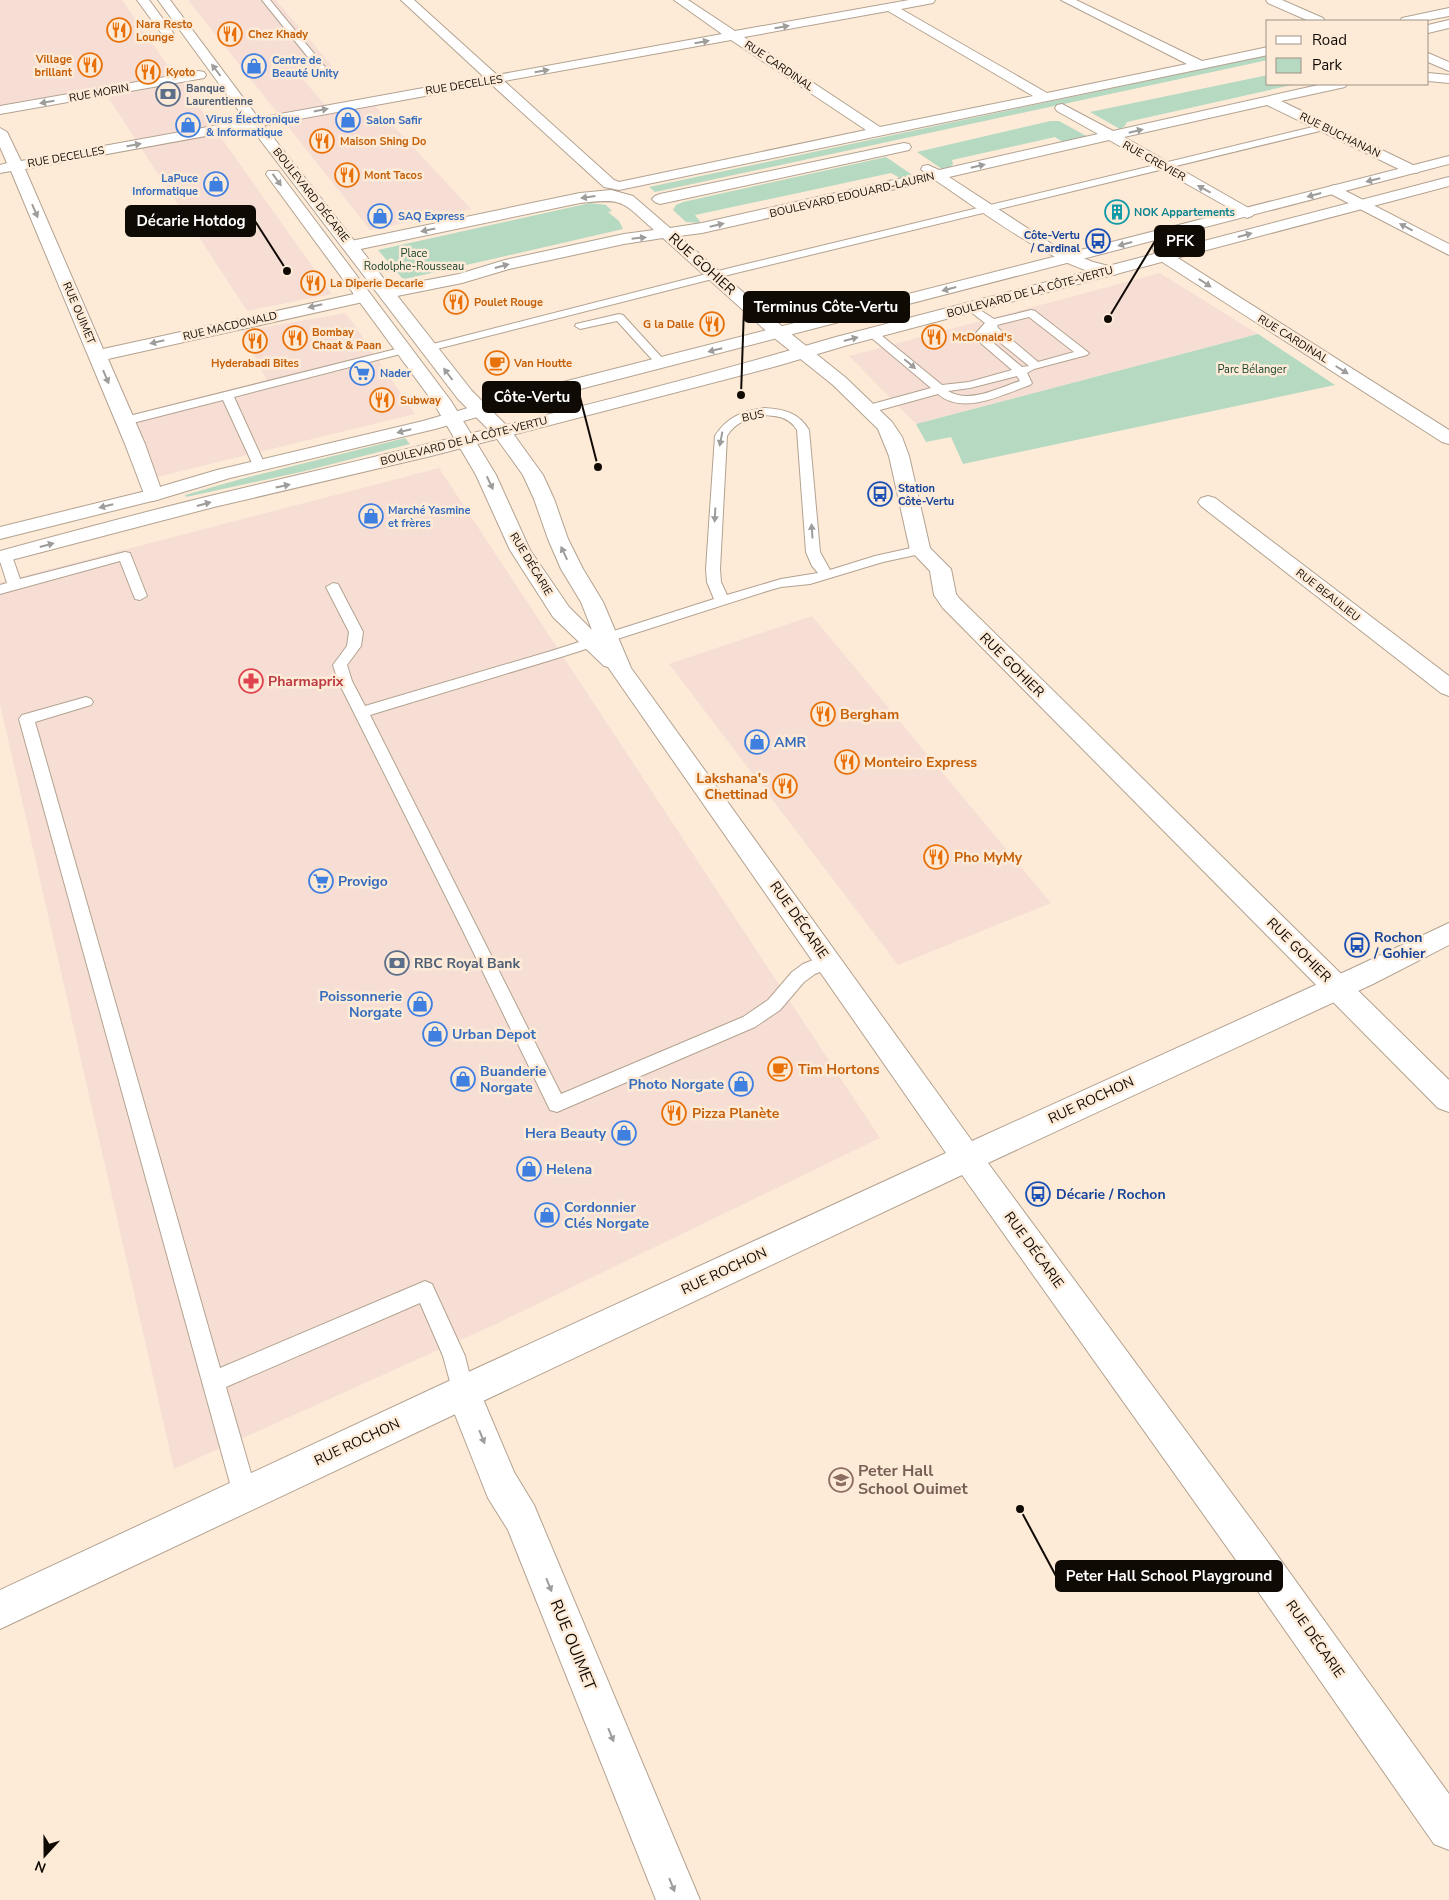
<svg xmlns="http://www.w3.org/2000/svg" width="1449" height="1900" viewBox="0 0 1449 1900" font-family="'Nunito Sans',sans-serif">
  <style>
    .commercial { fill: #f7ded5 }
    .green { fill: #b6d9c2 }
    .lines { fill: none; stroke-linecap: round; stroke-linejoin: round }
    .service-casing { stroke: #b3a290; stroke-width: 2 }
    .minor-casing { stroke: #b3a290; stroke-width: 2 }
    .tertiary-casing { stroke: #b3a290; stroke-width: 2 }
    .secondary-casing { stroke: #b3a290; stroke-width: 2 }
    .service { fill: #fff; fill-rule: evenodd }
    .minor { fill: #fff; fill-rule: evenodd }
    .tertiary { fill: #fff; fill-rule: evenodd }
    .secondary { fill: #fff; fill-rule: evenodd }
    .oneway { fill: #9f9d9b }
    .labels { text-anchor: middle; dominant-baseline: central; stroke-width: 5; stroke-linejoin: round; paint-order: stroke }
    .far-food-label { font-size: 11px; font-weight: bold; fill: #c56008; stroke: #fdebd8; text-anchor: start }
    .far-shop-label { font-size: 11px; font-weight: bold; fill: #366cbe; stroke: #fdebd8; text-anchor: start }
    .far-street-label { font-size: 11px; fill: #100a05; stroke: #fdebd8 }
    .far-service-label { font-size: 11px; font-weight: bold; fill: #4e5e75; stroke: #fdebd8; text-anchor: start }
    .far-culture-label { font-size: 11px; font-weight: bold; fill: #0d838f; stroke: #fdebd8; text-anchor: start }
    .far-transit-label { font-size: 11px; font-weight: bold; fill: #164399; stroke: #fdebd8; text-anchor: end }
    .far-park-label { font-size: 11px; fill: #103d25; stroke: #fdebd8 }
    .street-label { font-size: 14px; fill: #100a05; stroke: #fdebd8 }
    .health-label { font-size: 14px; font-weight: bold; fill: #be3a42; stroke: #fdebd8; text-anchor: start }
    .food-label { font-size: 14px; font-weight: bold; fill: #c56008; stroke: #fdebd8; text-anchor: start }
    .shop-label { font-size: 14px; font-weight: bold; fill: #366cbe; stroke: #fdebd8; text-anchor: start }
    .transit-label { font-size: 14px; font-weight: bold; fill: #164399; stroke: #fdebd8; text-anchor: start }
    .service-label { font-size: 14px; font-weight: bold; fill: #4e5e75; stroke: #fdebd8; text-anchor: start }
    .near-education-label { font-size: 16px; font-weight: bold; fill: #785e54; stroke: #fdebd8; text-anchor: start }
    .near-street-label { font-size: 16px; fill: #100a05; stroke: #fdebd8 }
    .leader { fill: none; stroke: #100a05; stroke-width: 2 }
    .callout-dot { fill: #100a05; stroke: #fdebd8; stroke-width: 2 }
    .callout { fill: #100a05; stroke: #100a05; stroke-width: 2 }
    .callout-label { font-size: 15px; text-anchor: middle; font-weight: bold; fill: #fff }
  </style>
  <rect width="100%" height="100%" fill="#fdebd8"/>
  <!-- commercial -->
  <path class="commercial" d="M 0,0 L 122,0 L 175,76 L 0,108 Z
    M 188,0 L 276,0 L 336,71 L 302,78 L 331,112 L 373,104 L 471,209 L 370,230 Z
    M 181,81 L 332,294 L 247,311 L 106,94 Z
    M 1160,273 L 1258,334 L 916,424 L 849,356 Z
    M 346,313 L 415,414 L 153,478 L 133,420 L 268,383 L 242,331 Z
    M 439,468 L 880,1138 L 496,1324 L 174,1469 L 0,704 L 0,582 Z
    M 812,616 L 1051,903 L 898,965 L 669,664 Z"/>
  <!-- green -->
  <path class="green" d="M 1268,55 L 1268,60 L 655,192 L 649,187 Z
    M 1268,75 L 1268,84 L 1296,84 L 1127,122 L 1125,126 L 1120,129 L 1090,112 Z
    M 1050,121 L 1059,121 L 1090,138 L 1066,144 L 1055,137 L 952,160 L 953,164 C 950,168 947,169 942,169 L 917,152 Z
    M 886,157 L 911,174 L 910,176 L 900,178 L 891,173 L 695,215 L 701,223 L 686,222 L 673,210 L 676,205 L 683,202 Z
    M 590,203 L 606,205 L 612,211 L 608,212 L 619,221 L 623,229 L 405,279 L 402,278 L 378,250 Z
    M 1258,334 L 1335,385 L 963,464 L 951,437 L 926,442 L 916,424 Z
    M 405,438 L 410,444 L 301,472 L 186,497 L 185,495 L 241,479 Z"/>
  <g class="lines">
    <!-- service casing -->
    <g class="service-casing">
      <path id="service" d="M 262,0 L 270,0 L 325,67 L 325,71 L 319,71 Z
        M 1325,124 L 1329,127 L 1328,129 L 736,273 L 429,351 L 423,348 L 425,346 L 734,267 Z
        M 971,304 L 994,319 L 1031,310 L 1035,311 L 1089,353 L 1087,355 L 1034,369 L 1027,373 L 1032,383 L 1030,385 C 1003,394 963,416 938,394 L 869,413 L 865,412 L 863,409 L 865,406 L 931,388 L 868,335 L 866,333 L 868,331 L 876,331 L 942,385 L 969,382 L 1012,370 L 976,339 L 976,333 L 985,323 L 967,309 L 966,307 ZM 1029,317 L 1074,352 L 1038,362 L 998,328 L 997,325 ZM 989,332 L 992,336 L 1029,366 L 1022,367 L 991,341 L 988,338 ZM 1017,376 L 1020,381 C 998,388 969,404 948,391 L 970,388 Z
        M 619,314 L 623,315 L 665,361 L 667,363 L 665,365 L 657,365 L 617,321 L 580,329 L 575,326 L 576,324 Z
        M 404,347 L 408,348 L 410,350 L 408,352 L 234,397 L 265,465 L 263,468 L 255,468 L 253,465 L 223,400 L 125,425 L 119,421 L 121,418 Z
        M 764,408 C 784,409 799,413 809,430 L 820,552 L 830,570 L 875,556 L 920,546 L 927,550 L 925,553 L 883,562 L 810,584 L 781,587 L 767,591 L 561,657 L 370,715 L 561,1094 L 743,1017 L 768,1000 L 792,972 L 803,964 L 828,954 L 834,956 L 837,961 L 834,966 L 815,974 L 804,982 L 780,1010 L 755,1027 L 557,1112 L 550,1110 L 463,931 L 338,681 L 333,665 L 347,646 L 349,632 L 326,587 L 333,583 L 338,584 L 363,632 L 361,646 L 347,665 L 352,681 L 365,706 L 551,651 L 714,599 L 707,582 L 706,569 L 715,436 C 727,417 743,411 764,408 ZM 764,415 C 778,416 789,417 797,430 L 806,552 L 812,566 L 818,573 L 781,579 L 727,595 L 721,582 L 720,569 L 727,436 C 735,422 749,418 764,415 Z
        M 5,552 L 12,556 L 20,579 L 125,552 L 130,553 L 147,596 L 140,600 L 135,599 L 120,561 L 0,594 L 0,585 L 7,583 L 0,561 L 0,554 Z
        M 86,697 L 91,699 L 93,702 L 91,705 L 35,722 L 220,1368 L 425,1281 L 432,1284 L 465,1356 L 474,1392 L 471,1400 L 463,1403 L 455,1400 L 443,1356 L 420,1303 L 226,1387 L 257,1494 L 253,1502 L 245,1506 L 237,1502 L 233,1494 L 19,719 L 22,715 Z"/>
    </g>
    <!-- minor casing -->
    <g class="minor-casing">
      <path id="minor" d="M 401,0 L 414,0 L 497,75 L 722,34 L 674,0 L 688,0 L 735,31 L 909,0 L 935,0 L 933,3 L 901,9 L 1047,93 L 1187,64 L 1061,0 L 1076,0 L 1202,61 L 1268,47 L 1268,55 L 619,190 L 604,187 L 491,84 L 25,169 L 103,349 L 363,292 L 369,293 L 371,297 L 369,301 L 363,302 L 108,359 L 145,444 L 163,495 L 160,499 L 153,501 L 146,499 L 125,444 L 11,171 L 0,173 L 0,165 L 7,163 L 0,147 L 0,128 L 7,132 L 21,161 L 484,77 ZM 888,11 L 1033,96 L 880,127 L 744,37 ZM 731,40 L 866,130 L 619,182 L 614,180 L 504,81 Z
        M 1266,0 L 1282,0 L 1323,18 L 1325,21 L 1309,21 L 1268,3 Z
        M 1449,8 L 1449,16 L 1422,21 L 1400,21 L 1402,18 Z
        M 199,71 L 204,72 L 206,75 L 204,78 L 0,114 L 0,106 Z
        M 1428,73 L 1449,75 L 1449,83 L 1428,81 Z
        M 1323,84 L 1347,84 L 1345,87 L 1281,101 L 1417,167 L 1419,170 L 1417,173 L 1407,173 L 1267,105 L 1124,137 L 1252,210 L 1255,213 L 1252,216 L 1247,218 L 1109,140 L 949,177 L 1058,248 L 1093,262 L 1117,268 L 1119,271 L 1117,274 C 1077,284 970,203 935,180 L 702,233 L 679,236 L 785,329 L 845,377 L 892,422 L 902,437 L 909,456 L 930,548 L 951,569 L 956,594 L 959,598 L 1449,1080 L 1449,1112 L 1438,1108 L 943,608 L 934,595 L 930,571 L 910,550 L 889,456 L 878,429 L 833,385 L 773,337 L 663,238 L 624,244 L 509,269 L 462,283 L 387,298 L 381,297 L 379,293 L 381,289 L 459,274 L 505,260 L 624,234 L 654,230 C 621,201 625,198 580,203 L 351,251 L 345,249 L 343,246 L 345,243 L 351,241 L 580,193 L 611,190 L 633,196 L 670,228 L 702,223 L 925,173 L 921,169 L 923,166 L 928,165 L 939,170 L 1098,134 L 1057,111 L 1055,108 L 1057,105 L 1062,104 L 1113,131 Z
        M 904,143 L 909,144 L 911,147 L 909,150 L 660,204 L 655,202 L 652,199 L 655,196 L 660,194 Z
        M 1334,185 L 1449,244 L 1449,255 L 1329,193 L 1326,190 L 1329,187 Z
        M 1172,227 L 1178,229 L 1180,232 L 1169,248 L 1170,253 L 1449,430 L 1449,444 L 1442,442 L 1156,258 L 1153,248 L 1166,229 Z
        M 1208,496 L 1215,498 L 1449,676 L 1449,696 L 1441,693 L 1201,506 L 1198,502 L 1201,498 Z
        M 463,1375 L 475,1380 L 514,1472 L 534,1505 L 700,1900 L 656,1900 L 508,1530 L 488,1498 L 446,1392 L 451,1380 Z"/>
    </g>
    <!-- tertiary casing -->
    <g class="tertiary-casing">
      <path id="tertiary" d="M 137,0 L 149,0 L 174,34 L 172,37 L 164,37 Z
        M 158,0 L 170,0 L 265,127 L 472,391 L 509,428 L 543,475 L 554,499 L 568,539 L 583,569 L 603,602 L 631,668 L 972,1141 L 1353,968 L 1449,923 L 1449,945 L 1373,984 L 988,1163 L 1267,1541 L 1449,1794 L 1449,1850 L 1434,1844 L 1241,1567 L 962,1175 L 0,1629 L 0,1590 L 451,1380 L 946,1153 L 608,667 L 604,666 L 553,617 L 510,550 L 476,475 L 433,402 L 268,177 L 266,174 L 268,171 L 278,171 L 451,401 L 496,475 L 530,550 L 569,607 L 592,630 L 581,602 L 561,569 L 548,539 L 534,499 L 523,475 L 495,436 L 458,399 L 255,133 Z
        M 1449,20 L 1449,28 L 1428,33 L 1428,25 Z
        M 1428,53 L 1449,62 L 1449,71 L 1428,62 Z"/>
    </g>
    <!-- secondary casing -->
    <g class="secondary-casing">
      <path id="secondary" d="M 1449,156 L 1449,164 L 530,402 L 435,429 L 230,478 L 160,499 L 0,539 L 0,527 L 146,491 L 217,470 L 423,421 L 516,394 Z
        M 1449,177 L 1449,186 L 848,345 L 777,366 L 431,456 L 214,507 L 0,563 L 0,551 C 70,532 140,513 210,496 C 419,446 629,398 836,337 Z"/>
    </g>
    <!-- service -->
    <use href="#service" class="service"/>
    <!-- minor -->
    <use href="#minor" class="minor"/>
    <!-- tertiary -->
    <use href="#tertiary" class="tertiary"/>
    <!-- secondary -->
    <use href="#secondary" class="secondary"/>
  </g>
  <!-- one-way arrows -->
  <defs><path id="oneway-solid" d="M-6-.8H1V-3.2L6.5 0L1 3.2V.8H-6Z" transform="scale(1.25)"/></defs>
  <g class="oneway">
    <use href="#oneway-solid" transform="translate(782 27) rotate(-10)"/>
    <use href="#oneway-solid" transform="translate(702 42) rotate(-10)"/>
    <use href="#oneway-solid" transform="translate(216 70) rotate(-127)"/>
    <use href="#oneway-solid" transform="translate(542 71) rotate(-10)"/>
    <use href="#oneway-solid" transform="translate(47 102) rotate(170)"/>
    <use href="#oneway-solid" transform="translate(321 110) rotate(-11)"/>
    <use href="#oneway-solid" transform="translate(1136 131) rotate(-13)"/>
    <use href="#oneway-solid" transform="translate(134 145) rotate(-10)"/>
    <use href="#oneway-solid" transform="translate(978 166) rotate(-13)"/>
    <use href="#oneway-solid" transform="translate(277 180) rotate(54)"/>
    <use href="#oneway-solid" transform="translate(1373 180) rotate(166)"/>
    <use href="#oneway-solid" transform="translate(1204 189) rotate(-151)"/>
    <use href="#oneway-solid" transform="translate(1314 195) rotate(165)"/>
    <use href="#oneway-solid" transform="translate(588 197) rotate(172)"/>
    <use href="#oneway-solid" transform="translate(35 211) rotate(67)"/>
    <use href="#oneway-solid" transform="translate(717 225) rotate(-13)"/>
    <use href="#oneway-solid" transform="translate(1406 227) rotate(-152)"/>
    <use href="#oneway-solid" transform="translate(428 230) rotate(168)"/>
    <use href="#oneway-solid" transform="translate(1245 235) rotate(-15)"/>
    <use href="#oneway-solid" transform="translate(639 238) rotate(-6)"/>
    <use href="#oneway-solid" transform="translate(1125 244) rotate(165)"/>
    <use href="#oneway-solid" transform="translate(502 266) rotate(-15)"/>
    <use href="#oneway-solid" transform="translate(1205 283) rotate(33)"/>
    <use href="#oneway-solid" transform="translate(949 289) rotate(165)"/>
    <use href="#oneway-solid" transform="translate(315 306) rotate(167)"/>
    <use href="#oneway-solid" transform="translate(851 339) rotate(-15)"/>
    <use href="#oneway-solid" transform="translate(157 342) rotate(167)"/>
    <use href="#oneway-solid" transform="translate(715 350) rotate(166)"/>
    <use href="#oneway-solid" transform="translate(910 364) rotate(40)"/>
    <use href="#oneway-solid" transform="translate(1342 370) rotate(32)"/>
    <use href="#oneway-solid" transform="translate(448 374) rotate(-127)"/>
    <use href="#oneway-solid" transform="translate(106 377) rotate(67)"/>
    <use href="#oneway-solid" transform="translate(404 431) rotate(166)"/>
    <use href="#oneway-solid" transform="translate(721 439) rotate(101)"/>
    <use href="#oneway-solid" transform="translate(490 483) rotate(65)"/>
    <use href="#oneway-solid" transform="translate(283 486) rotate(-12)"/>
    <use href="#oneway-solid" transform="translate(204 504) rotate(-15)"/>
    <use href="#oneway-solid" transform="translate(106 506) rotate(166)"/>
    <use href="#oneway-solid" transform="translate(715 515) rotate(93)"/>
    <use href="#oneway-solid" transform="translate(812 531) rotate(-94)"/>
    <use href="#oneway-solid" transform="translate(47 545) rotate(-15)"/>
    <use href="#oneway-solid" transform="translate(564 553) rotate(-115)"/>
    <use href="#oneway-solid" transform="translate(482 1437) rotate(68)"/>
    <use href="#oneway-solid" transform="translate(549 1585) rotate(68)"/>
    <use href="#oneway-solid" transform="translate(611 1735) rotate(68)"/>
    <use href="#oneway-solid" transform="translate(672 1885) rotate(68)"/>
  </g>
  <!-- icons -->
  <defs>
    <g id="restaurant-ring" transform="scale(1.25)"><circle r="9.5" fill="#fdebd8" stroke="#e8710a" stroke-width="1.5"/><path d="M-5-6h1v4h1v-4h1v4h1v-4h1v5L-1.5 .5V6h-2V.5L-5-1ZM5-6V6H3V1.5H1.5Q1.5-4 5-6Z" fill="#e8710a"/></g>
    <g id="shop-ring" transform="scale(1.25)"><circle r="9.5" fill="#fdebd8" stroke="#3f7fe0" stroke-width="1.5"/><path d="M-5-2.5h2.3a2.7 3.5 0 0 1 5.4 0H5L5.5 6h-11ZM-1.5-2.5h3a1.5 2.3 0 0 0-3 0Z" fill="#3f7fe0"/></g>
    <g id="bank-ring" transform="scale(1.25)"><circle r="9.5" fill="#fdebd8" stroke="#5c6f8a" stroke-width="1.5"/><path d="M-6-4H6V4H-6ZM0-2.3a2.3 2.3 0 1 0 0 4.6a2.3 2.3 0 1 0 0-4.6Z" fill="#5c6f8a"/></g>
    <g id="building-ring" transform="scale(1.25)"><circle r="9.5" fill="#fdebd8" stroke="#0f9aa8" stroke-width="1.5"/><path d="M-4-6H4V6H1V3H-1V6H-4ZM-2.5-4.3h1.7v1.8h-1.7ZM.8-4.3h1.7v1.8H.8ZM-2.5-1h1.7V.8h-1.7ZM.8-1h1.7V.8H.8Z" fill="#0f9aa8"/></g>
    <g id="bus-ring" transform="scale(1.25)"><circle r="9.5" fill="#fdebd8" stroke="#1a4fb4" stroke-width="1.5"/><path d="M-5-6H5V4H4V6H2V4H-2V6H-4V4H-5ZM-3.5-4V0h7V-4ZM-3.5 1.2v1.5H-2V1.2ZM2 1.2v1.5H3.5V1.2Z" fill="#1a4fb4"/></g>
    <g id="cafe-ring" transform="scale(1.25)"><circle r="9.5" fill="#fdebd8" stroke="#e8710a" stroke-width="1.5"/><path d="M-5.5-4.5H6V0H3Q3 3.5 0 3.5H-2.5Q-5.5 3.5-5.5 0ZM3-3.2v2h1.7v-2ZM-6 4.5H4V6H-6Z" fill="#e8710a"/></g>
    <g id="supermarket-ring" transform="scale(1.25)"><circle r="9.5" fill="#fdebd8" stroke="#3f7fe0" stroke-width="1.5"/><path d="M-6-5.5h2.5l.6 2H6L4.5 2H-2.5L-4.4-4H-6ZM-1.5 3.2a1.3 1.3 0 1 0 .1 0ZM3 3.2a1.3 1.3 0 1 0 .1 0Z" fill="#3f7fe0"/></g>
    <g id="pharmacy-ring" transform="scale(1.25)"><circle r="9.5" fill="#fdebd8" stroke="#e0444e" stroke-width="1.5"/><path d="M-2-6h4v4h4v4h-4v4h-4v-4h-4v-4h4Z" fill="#e0444e"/></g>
    <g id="school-ring" transform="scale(1.25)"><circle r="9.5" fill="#fdebd8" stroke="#8d6e63" stroke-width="1.5"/><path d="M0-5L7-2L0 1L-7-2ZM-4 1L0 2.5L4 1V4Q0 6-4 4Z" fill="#8d6e63"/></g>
  </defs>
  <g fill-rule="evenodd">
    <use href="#restaurant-ring" x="119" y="30"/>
    <use href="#restaurant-ring" x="230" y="34"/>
    <use href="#restaurant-ring" x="90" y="65"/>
    <use href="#shop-ring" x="254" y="66"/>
    <use href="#restaurant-ring" x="148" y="72"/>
    <use href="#bank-ring" x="168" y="94"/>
    <use href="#shop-ring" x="348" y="120"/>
    <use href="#shop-ring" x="188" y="125"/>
    <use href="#restaurant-ring" x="322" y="141"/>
    <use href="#restaurant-ring" x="347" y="175"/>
    <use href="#shop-ring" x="216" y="184"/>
    <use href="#building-ring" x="1117" y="212"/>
    <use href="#shop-ring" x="380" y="216"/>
    <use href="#bus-ring" x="1098" y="241"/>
    <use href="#restaurant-ring" x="313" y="283"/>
    <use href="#restaurant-ring" x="456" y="302"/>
    <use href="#restaurant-ring" x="712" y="324"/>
    <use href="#restaurant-ring" x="934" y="337"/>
    <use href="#restaurant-ring" x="295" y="338"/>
    <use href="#restaurant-ring" x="255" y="341"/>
    <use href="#cafe-ring" x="497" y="363"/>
    <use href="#supermarket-ring" x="362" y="373"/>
    <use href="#restaurant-ring" x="382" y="400"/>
    <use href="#bus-ring" x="880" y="494"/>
    <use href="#shop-ring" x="371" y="516"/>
    <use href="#pharmacy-ring" x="251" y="681"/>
    <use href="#restaurant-ring" x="823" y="714"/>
    <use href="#shop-ring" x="757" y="742"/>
    <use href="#restaurant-ring" x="847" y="762"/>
    <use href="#restaurant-ring" x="785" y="786"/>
    <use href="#restaurant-ring" x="936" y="857"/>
    <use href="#supermarket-ring" x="321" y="881"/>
    <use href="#bus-ring" x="1357" y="945"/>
    <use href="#bank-ring" x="397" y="963"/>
    <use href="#shop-ring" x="420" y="1004"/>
    <use href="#shop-ring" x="435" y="1034"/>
    <use href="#cafe-ring" x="780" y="1069"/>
    <use href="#shop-ring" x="463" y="1079"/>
    <use href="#shop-ring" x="741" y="1084"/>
    <use href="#restaurant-ring" x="674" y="1113"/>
    <use href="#shop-ring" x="624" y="1133"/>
    <use href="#shop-ring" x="529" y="1169"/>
    <use href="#bus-ring" x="1038" y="1194"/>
    <use href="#shop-ring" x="547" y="1215"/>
    <use href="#school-ring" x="841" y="1480"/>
  </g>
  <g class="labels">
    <!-- far-food labels -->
    <g class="far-food-label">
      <text x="136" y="24">Nara Resto<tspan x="136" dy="13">Lounge</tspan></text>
      <text x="248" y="34">Chez Khady</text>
      <text x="72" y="59" text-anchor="end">Village<tspan x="72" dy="13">brillant</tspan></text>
      <text x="166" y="72">Kyoto</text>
      <text x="340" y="141">Maison Shing Do</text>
      <text x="364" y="175">Mont Tacos</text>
      <text x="330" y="283">La Diperie Decarie</text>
      <text x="474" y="302">Poulet Rouge</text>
      <text x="694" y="324" text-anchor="end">G la Dalle</text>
      <text x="312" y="332">Bombay<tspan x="312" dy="13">Chaat &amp; Paan</tspan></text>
      <text x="952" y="337">McDonald's</text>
      <text x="255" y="363" text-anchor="middle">Hyderabadi Bites</text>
      <text x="514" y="363">Van Houtte</text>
      <text x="400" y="400">Subway</text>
    </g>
    <!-- far-shop labels -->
    <g class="far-shop-label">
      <text x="272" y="60">Centre de<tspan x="272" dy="13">Beauté Unity</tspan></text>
      <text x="206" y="119">Virus Électronique<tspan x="206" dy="13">&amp; Informatique</tspan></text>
      <text x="366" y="120">Salon Safir</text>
      <text x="198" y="178" text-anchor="end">LaPuce<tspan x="198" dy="13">Informatique</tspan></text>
      <text x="398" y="216">SAQ Express</text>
      <text x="380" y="373">Nader</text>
      <text x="388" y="510">Marché Yasmine<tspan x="388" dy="13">et frères</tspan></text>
    </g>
    <!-- far-street labels -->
    <g class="far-street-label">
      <text transform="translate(779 66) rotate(34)">RUE CARDINAL</text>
      <text transform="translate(464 85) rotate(-9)">RUE DECELLES</text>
      <text transform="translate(99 93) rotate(-10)">RUE MORIN</text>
      <text transform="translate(1340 135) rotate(26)">RUE BUCHANAN</text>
      <text transform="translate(66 157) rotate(-10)">RUE DECELLES</text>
      <text transform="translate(1154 161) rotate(29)">RUE CREVIER</text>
      <text transform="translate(311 195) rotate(52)">BOULEVARD DÉCARIE</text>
      <text transform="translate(852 195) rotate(-13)">BOULEVARD EDOUARD-LAURIN</text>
      <text transform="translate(1030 292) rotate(-15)">BOULEVARD DE LA CÔTE-VERTU</text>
      <text transform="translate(79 313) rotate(67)">RUE OUIMET</text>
      <text transform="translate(230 326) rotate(-13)">RUE MACDONALD</text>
      <text transform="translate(1293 339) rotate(32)">RUE CARDINAL</text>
      <text transform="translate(753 416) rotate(-12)">BUS</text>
      <text transform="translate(464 441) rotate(-14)">BOULEVARD DE LA CÔTE-VERTU</text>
      <text transform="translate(531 564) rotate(59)">RUE DÉCARIE</text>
      <text transform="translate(1328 595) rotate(38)">RUE BEAULIEU</text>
    </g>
    <!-- far-service labels -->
    <g class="far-service-label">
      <text x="186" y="88">Banque<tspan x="186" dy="13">Laurentienne</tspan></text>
    </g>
    <!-- far-culture labels -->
    <g class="far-culture-label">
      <text x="1134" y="212">NOK Appartements</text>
    </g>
    <!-- far-transit labels -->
    <g class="far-transit-label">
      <text x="1080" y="235">Côte-Vertu<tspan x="1080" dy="13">/ Cardinal</tspan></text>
      <text x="898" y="488" text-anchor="start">Station<tspan x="898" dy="13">Côte-Vertu</tspan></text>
    </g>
    <!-- far-park labels -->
    <g class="far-park-label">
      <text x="414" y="253">Place<tspan x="414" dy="13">Rodolphe-Rousseau</tspan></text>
      <text x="1252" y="369">Parc Bélanger</text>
    </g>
    <!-- street labels -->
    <g class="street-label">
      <text transform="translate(702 264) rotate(42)">RUE GOHIER</text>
      <text transform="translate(1012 665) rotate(45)">RUE GOHIER</text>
      <text transform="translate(799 920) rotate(55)">RUE DÉCARIE</text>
      <text transform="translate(1299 950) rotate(45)">RUE GOHIER</text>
      <text transform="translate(1091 1100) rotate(-25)">RUE ROCHON</text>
      <text transform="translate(1034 1250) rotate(54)">RUE DÉCARIE</text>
      <text transform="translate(724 1271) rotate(-25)">RUE ROCHON</text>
      <text transform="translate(357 1442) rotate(-25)">RUE ROCHON</text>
      <text transform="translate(1315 1639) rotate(55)">RUE DÉCARIE</text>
    </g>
    <!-- health labels -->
    <g class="health-label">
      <text x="268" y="681">Pharmaprix</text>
    </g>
    <!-- food labels -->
    <g class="food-label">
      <text x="840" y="714">Bergham</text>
      <text x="864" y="762">Monteiro Express</text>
      <text x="768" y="778" text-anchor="end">Lakshana's<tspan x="768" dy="16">Chettinad</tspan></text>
      <text x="954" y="857">Pho MyMy</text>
      <text x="798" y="1069">Tim Hortons</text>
      <text x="692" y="1113">Pizza Planète</text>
    </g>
    <!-- shop labels -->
    <g class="shop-label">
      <text x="774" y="742">AMR</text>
      <text x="338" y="881">Provigo</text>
      <text x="402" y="996" text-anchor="end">Poissonnerie<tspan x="402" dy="16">Norgate</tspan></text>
      <text x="452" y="1034">Urban Depot</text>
      <text x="480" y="1071">Buanderie<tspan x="480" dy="16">Norgate</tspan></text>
      <text x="724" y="1084" text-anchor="end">Photo Norgate</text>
      <text x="606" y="1133" text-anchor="end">Hera Beauty</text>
      <text x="546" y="1169">Helena</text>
      <text x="564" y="1207">Cordonnier<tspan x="564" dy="16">Clés Norgate</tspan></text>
    </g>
    <!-- transit labels -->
    <g class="transit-label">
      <text x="1374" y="937">Rochon<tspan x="1374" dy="16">/ Gohier</tspan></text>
      <text x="1056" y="1194">Décarie / Rochon</text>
    </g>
    <!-- service labels -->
    <g class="service-label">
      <text x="414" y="963">RBC Royal Bank</text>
    </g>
    <!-- near-education labels -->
    <g class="near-education-label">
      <text x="858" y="1471">Peter Hall<tspan x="858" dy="18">School Ouimet</tspan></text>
    </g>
    <!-- near-street labels -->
    <g class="near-street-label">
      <text transform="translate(573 1645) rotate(68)">RUE OUIMET</text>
    </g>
  </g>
  <!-- callouts -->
  <path class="leader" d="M287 271L255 221M1108 319L1155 241M741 395L744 307M598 467L580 397M1020 1509L1056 1576"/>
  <g class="callout-dot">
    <circle cx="287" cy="271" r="5"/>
    <circle cx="1108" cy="319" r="5"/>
    <circle cx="741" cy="395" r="5"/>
    <circle cx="598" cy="467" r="5"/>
    <circle cx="1020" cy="1509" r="5"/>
  </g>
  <g class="callout">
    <rect x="126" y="206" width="129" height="30" rx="5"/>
    <rect x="1155" y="226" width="49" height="30" rx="5"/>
    <rect x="744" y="292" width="165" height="30" rx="5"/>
    <rect x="483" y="382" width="97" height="30" rx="5"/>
    <rect x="1056" y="1561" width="226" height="30" rx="5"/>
  </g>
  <g class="callout-label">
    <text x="191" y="226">Décarie Hotdog</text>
    <text x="1180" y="246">PFK</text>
    <text x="826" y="312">Terminus Côte-Vertu</text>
    <text x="532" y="402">Côte-Vertu</text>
    <text x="1169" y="1581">Peter Hall School Playground</text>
  </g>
  <!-- legend -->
  <rect x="1266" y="20" width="162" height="65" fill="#fdebd8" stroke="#9e9184"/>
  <rect x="1276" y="36" width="25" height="8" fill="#ffffff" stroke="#9e9184"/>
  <text x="1312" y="45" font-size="15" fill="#100a05">Road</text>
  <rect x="1276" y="58" width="25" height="15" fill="#b6d9c2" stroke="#9e9184"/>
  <text x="1312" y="70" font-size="15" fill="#100a05">Park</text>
  <!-- north arrow -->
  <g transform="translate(45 1855) rotate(201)" stroke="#fdebd8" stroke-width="4" paint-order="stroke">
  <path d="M0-4L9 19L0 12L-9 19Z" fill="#100a05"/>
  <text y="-8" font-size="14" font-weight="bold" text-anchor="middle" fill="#100a05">N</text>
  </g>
</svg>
